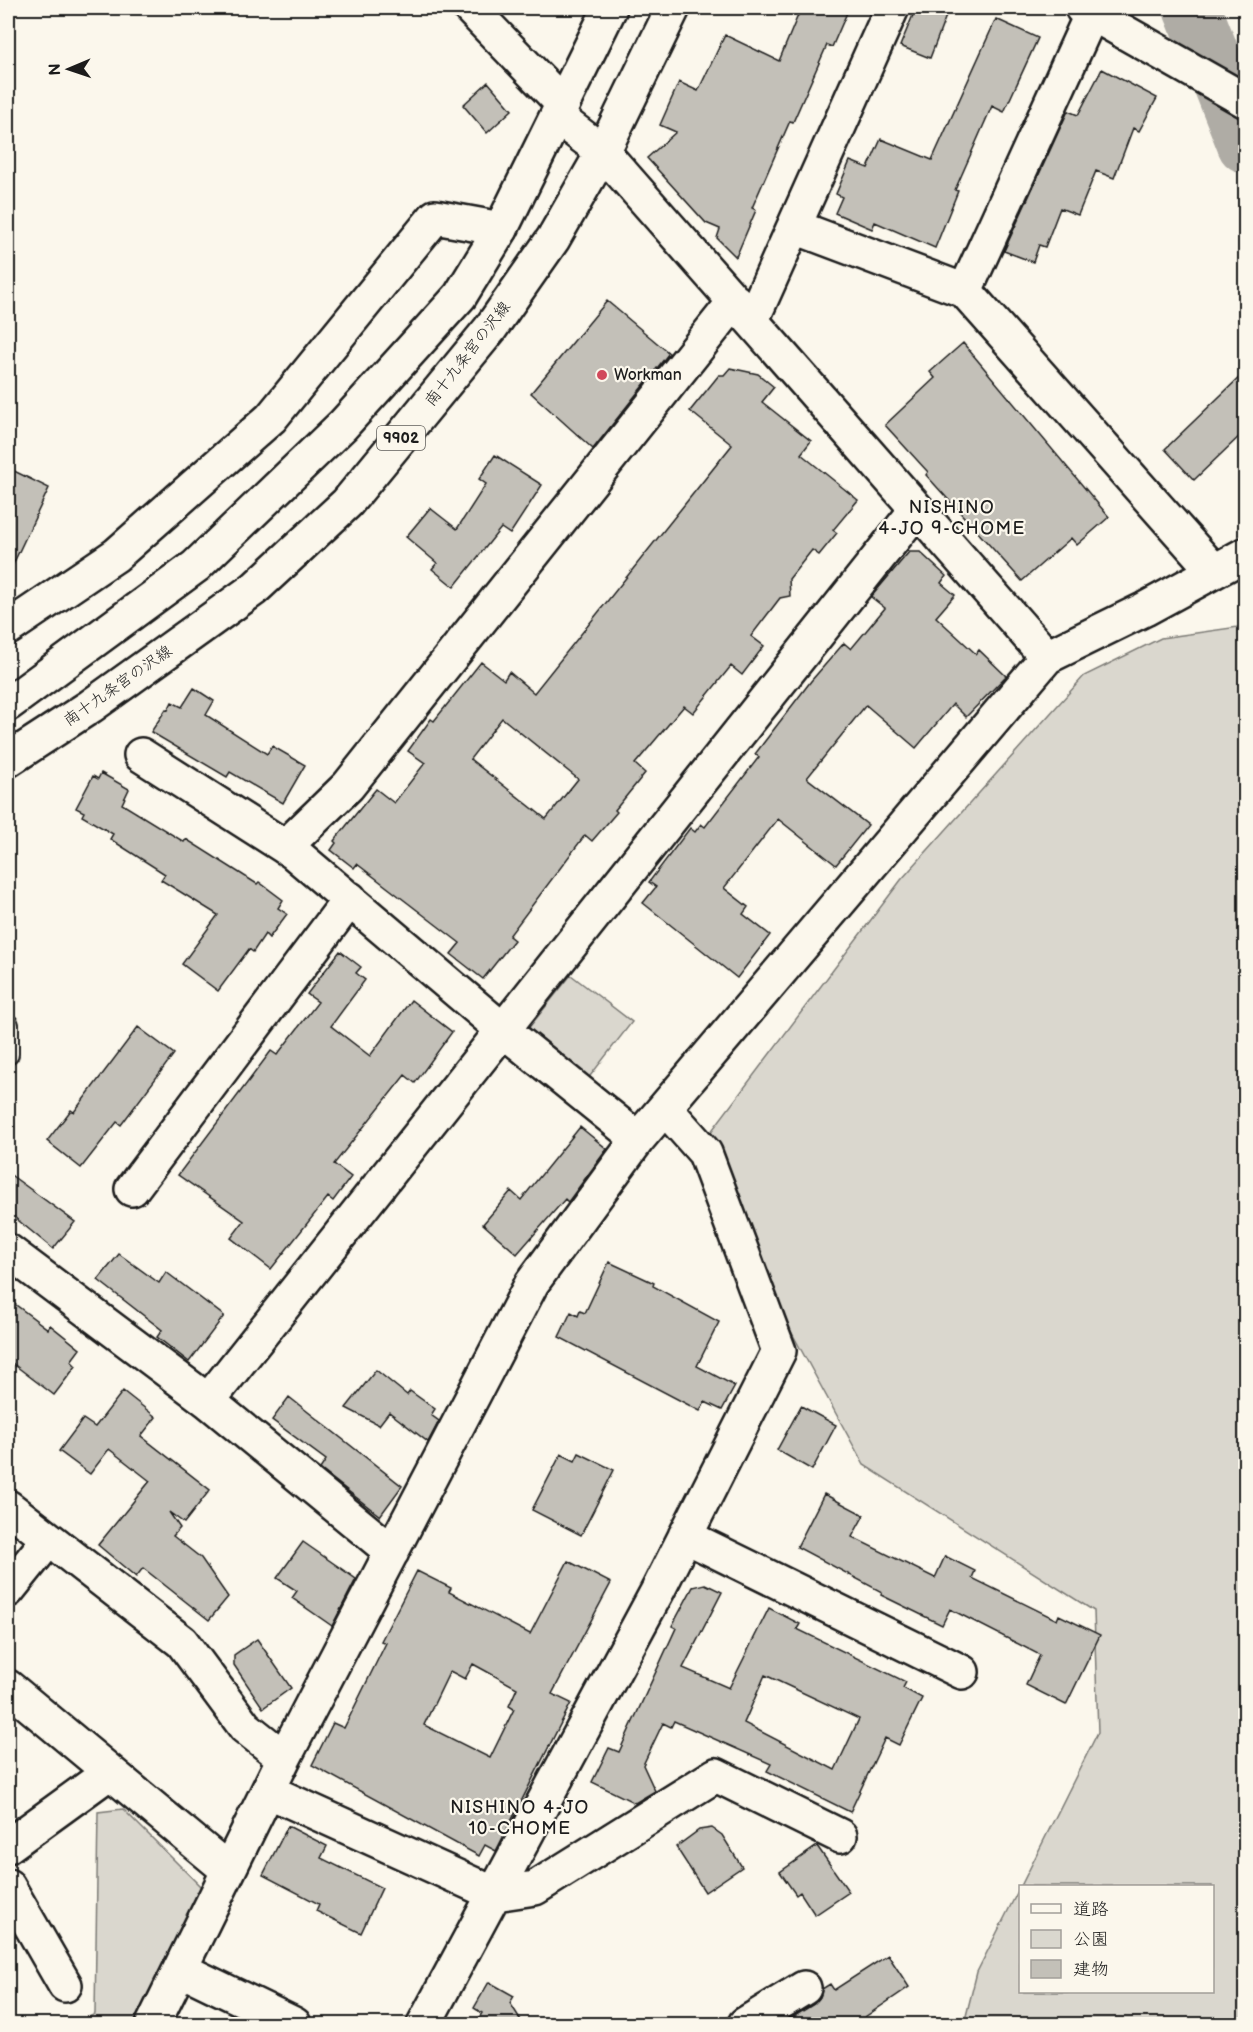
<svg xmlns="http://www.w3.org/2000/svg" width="1253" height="2032" viewBox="0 0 1253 2032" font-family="'Balsamiq Sans','Klee One',sans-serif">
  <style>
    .green { fill: #dad7ce; stroke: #7b7a75; stroke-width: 1.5 }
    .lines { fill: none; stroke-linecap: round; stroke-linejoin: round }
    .river { stroke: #afaca5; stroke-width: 58 }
    .building { fill: #c3c0b8; stroke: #1c1c1c; stroke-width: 1.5; fill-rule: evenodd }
    .service-casing { stroke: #1c1c1c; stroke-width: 24 }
    .minor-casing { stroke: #1c1c1c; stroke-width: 38 }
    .tertiary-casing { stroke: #1c1c1c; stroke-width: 38 }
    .primary-casing { stroke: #1c1c1c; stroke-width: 38 }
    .service { stroke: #fbf7ec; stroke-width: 20 }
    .minor { stroke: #fbf7ec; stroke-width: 33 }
    .tertiary { stroke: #fbf7ec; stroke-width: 33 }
    .primary { stroke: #fbf7ec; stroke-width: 33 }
    .poi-dot { fill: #d1495b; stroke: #fbf7ec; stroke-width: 2 }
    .labels { text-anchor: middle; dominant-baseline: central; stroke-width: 4.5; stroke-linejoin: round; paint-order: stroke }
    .shield { fill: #fbf7ec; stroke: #5f5e5a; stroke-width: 1.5 }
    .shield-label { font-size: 15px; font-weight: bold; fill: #1c1c1c }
    .street-label { font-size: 16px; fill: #1c1c1c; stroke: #fbf7ec }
    .poi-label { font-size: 16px; fill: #1c1c1c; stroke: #fbf7ec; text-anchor: start }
    .neighbourhood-label { font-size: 18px; letter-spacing: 1.5px; fill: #1c1c1c; stroke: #fbf7ec }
  </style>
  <rect width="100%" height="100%" fill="#fbf7ec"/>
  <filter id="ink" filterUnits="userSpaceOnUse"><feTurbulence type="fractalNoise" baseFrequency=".0167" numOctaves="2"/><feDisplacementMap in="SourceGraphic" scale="12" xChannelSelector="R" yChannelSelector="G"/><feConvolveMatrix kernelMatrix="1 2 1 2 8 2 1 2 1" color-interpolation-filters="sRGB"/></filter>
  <g filter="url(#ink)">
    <!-- green -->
    <path class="green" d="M 1245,626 L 1245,2024 L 964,2024 L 977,1972 L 1020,1887 L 1020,1992 L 1212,1992 L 1212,1886 L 1021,1886 L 1098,1732 L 1094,1611 L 864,1465 L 787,1324 L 710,1133 L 901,880 L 1084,676 L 1161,638 Z
      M 571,975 L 632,1022 L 587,1080 L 527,1030 Z
      M 123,1809 L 201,1887 L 167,1969 L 137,2024 L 76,2024 L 95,2014 L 98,1812 Z"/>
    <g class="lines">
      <!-- river -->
      <path class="river" d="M 1192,8 L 1246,144"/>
    </g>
    <!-- building -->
    <path class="building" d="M 801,8 L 849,8 L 832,47 L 827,45 L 793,122 L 790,121 L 752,208 L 756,210 L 736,257 L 717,238 L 720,229 L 706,223 L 647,158 L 676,132 L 660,125 L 679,82 L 698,91 L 725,35 L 779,61 Z
      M 916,8 L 949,8 L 930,58 L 900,46 Z
      M 996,19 L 1038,38 L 1004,112 L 992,106 L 955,190 L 958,191 L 935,248 L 875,222 L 872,229 L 835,213 L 842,197 L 836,194 L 850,161 L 868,168 L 881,139 L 932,160 Z
      M 1102,69 L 1157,98 L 1139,131 L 1133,128 L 1114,178 L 1096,171 L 1078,215 L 1060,208 L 1045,247 L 1039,245 L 1033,262 L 1004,251 L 1068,111 L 1078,115 Z
      M 488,82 L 512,110 L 487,133 L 463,105 Z
      M 607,301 L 669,353 L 593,449 L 531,393 Z
      M 963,343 L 1109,517 L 1077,545 L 1071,538 L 1022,581 L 926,475 L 928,472 L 885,425 L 935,378 L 930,372 Z
      M 730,368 L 758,374 L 774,387 L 762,402 L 811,441 L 801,454 L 858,500 L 833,530 L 837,533 L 819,555 L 812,550 L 789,579 L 790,596 L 780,598 L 751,636 L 764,646 L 742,675 L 731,666 L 693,713 L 684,706 L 635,764 L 645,773 L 615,810 L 617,812 L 592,841 L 585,835 L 509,936 L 514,940 L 483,979 L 451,954 L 460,943 L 357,864 L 354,868 L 331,850 L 336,843 L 334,841 L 376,789 L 394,803 L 425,763 L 408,751 L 431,719 L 434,721 L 481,662 L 504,680 L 509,672 L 534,693 L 732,445 L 690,411 L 719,375 L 724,375 ZM 502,718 L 578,779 L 546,819 L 470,759 Z
      M 1245,372 L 1245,431 L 1194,480 L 1165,449 Z
      M 495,455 L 542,485 L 510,534 L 501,528 L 454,587 L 432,569 L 437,563 L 406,537 L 430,508 L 457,529 L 486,484 L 479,479 Z
      M 8,468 L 49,488 L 8,575 Z
      M 909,552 L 920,552 L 946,576 L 941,583 L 955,595 L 936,617 L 976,654 L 979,650 L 1006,676 L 966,717 L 953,704 L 916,748 L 866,705 L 807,778 L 868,825 L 836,865 L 778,819 L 724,888 L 748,907 L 743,914 L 770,935 L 737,978 L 643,903 L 656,887 L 649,882 L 690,828 L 695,832 L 701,824 L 705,827 L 759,757 L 755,754 L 811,681 L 844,643 L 851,649 L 885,608 L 871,597 Z
      M 194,688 L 214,701 L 206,715 L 267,754 L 272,746 L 305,765 L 283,803 L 230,772 L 227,777 L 151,732 L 166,709 L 168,710 L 172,702 L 182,707 Z
      M 101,773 L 129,789 L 122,804 L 184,842 L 186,839 L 257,884 L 259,882 L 283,900 L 278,908 L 287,914 L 269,938 L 265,934 L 253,952 L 249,949 L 218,991 L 182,964 L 218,915 L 161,880 L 165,874 L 110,839 L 113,834 L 82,816 L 84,812 L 76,808 L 93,776 L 98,779 Z
      M 340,951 L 361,967 L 356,973 L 365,980 L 331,1026 L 370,1056 L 411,1000 L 452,1032 L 415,1083 L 405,1075 L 334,1164 L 351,1177 L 333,1201 L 328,1197 L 271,1269 L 231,1238 L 244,1221 L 178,1175 L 271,1051 L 277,1055 L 318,1002 L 307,994 Z
      M 138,1027 L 174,1054 L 121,1125 L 117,1122 L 81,1168 L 47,1141 L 71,1110 L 74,1112 Z
      M 580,1127 L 607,1149 L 568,1202 L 565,1199 L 517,1254 L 483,1224 L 511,1191 L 521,1200 Z
      M 8,1173 L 75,1222 L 53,1249 L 8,1212 Z
      M 119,1254 L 159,1283 L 166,1272 L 224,1316 L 189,1362 L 157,1337 L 162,1330 L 98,1280 Z
      M 609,1262 L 654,1283 L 653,1286 L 719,1322 L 697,1366 L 735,1386 L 722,1410 L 705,1402 L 700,1411 L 559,1337 L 571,1312 L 578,1316 L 580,1311 L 585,1313 Z
      M 8,1299 L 48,1329 L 50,1325 L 80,1349 L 71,1361 L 76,1366 L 54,1395 L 8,1360 Z
      M 376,1370 L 407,1395 L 410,1391 L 435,1409 L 431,1415 L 439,1421 L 428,1442 L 389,1412 L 379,1425 L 346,1408 Z
      M 123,1391 L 156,1417 L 141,1436 L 210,1490 L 184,1523 L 169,1512 L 180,1528 L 173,1536 L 201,1558 L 228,1597 L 209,1620 L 143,1568 L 136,1577 L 98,1545 L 150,1481 L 109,1449 L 90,1474 L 59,1451 L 83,1419 L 95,1427 Z
      M 289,1397 L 402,1486 L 380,1516 L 320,1469 L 326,1460 L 272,1420 Z
      M 801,1406 L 836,1425 L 812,1470 L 777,1450 Z
      M 579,1453 L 614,1470 L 581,1535 L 532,1510 L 561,1454 L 575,1461 Z
      M 824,1494 L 864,1515 L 852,1537 L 935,1578 L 945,1556 L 975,1571 L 972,1578 L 1057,1620 L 1059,1615 L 1100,1635 L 1066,1705 L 1026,1685 L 1040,1655 L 950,1609 L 942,1625 L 881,1595 L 882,1592 L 797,1547 Z
      M 303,1542 L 356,1579 L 332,1626 L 292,1598 L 297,1591 L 277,1578 Z
      M 568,1561 L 611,1583 L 552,1694 L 571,1703 L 496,1851 L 485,1845 L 479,1856 L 312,1765 L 333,1723 L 344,1728 L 386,1643 L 381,1641 L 417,1571 L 451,1588 L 449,1592 L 530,1634 ZM 473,1664 L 517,1688 L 509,1706 L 514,1709 L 490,1758 L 424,1725 L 450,1671 L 465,1679 Z
      M 705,1584 L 722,1592 L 683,1668 L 729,1688 L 769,1608 L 800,1624 L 797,1629 L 906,1682 L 903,1688 L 922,1698 L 899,1745 L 885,1738 L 850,1812 L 767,1771 L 771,1764 L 674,1721 L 671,1727 L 663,1723 L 643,1765 L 655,1791 L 635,1803 L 592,1782 L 609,1748 L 619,1752 L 676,1628 L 672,1626 L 693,1587 ZM 765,1675 L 859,1719 L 835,1770 L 744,1723 Z
      M 257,1639 L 291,1688 L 263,1708 L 234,1665 L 234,1655 Z
      M 288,1826 L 327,1846 L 321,1858 L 382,1888 L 361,1933 L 316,1911 L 319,1904 L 263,1875 Z
      M 712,1828 L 722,1835 L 742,1867 L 705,1892 L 676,1847 L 699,1830 Z
      M 817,1846 L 849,1892 L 815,1915 L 800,1892 L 796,1895 L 780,1872 Z
      M 888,1955 L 909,1987 L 853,2025 L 780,2025 L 814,2004 L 820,1997 L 822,1989 L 830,1984 L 834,1990 Z
      M 489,1982 L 514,1996 L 510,2003 L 524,2025 L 475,2025 L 482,2013 L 474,2008 Z"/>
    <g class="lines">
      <!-- service casing -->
      <g class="service-casing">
        <path id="service" d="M 8,1025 L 8,1054"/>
      </g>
      <!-- minor casing -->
      <g class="minor-casing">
        <path id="minor" d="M 470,8 L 563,104
          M 557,117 L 603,152 L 1047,657
          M 795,227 L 965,291 L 1214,571
          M 965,291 L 1092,13
          M 752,320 L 892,8
          M 8,628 L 116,555 L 271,418 L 435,217 L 501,229
          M 141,755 L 293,852 L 503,1030 L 638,1139
          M 285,847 L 348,786 L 735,301
          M 132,1189 L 350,899
          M 8,1251 L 208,1401 L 392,1552
          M 208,1401 L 917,509
          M 8,1507 L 182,1642 L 245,1727 L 284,1758
          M 685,1536 L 962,1672
          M 8,1590 L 49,1539
          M 8,1687 L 228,1870
          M 268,1791 L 495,1894 L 535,1888 L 716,1775 L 840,1836
          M 8,1846 L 110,1772
          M 8,1886 L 65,1985
          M 180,1969 L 294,2024
          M 153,2024 L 284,1758 L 532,1283 L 638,1139 L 1047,657 L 1145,609 L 1246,554
          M 424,2024 L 658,1590 L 779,1351 L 705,1153 L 665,1108
          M 745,2024 L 804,1988"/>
      </g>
      <!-- tertiary casing -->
      <g class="tertiary-casing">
        <path id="tertiary" d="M 1082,8 L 1246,101"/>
      </g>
      <!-- primary casing -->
      <g class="primary-casing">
        <path id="primary" d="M 8,704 L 196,566 L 343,425 L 460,296 L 501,229 L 610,8
          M 8,760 L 91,706 L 254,589 L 347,503 L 490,329 L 553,239 L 603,152 L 673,8"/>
      </g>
      <!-- service -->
      <use href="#service" class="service"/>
      <!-- minor -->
      <use href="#minor" class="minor"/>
      <!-- tertiary -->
      <use href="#tertiary" class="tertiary"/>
      <!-- primary -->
      <use href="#primary" class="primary"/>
    </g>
  </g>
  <!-- markers -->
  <circle class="poi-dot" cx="602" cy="375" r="6"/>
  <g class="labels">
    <!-- shield labels -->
    <rect class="shield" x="377" y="426" width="48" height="24" rx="4.5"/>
    <g class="shield-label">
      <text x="401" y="438">9902</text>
    </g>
    <!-- street labels -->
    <g class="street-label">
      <text transform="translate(468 354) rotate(-52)">南十九条宮の沢線</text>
      <text transform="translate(118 686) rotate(-35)">南十九条宮の沢線</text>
    </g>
    <!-- poi labels -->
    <g class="poi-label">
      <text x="614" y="375">Workman</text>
    </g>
    <!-- neighbourhood labels -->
    <g class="neighbourhood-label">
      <text x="952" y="507">NISHINO<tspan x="952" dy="21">4-JO 9-CHOME</tspan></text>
      <text x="520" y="1807">NISHINO 4-JO<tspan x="520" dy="21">10-CHOME</tspan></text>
    </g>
  </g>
  <!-- margin -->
  <rect width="1253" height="2032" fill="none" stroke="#fbf7ec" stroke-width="30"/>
  <rect x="15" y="15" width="1223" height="2002" fill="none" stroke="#1c1c1c" stroke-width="2" filter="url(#ink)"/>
  <!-- legend -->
  <rect x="1019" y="1885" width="195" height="108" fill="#fbf7ec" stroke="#a29f99" stroke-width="1.5"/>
  <rect x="1031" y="1904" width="30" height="9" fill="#fbf7ec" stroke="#a29f99" stroke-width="1.5"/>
  <text x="1073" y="1915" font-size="18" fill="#1c1c1c">道路</text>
  <rect x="1031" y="1930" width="30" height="18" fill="#dad7ce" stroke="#a29f99" stroke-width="1.5"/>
  <text x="1073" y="1945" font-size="18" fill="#1c1c1c">公園</text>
  <rect x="1031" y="1960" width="30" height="18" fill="#c3c0b8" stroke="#a29f99" stroke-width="1.5"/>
  <text x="1073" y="1975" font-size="18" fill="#1c1c1c">建物</text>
  <!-- north arrow -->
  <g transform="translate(69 69) rotate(268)" stroke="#fbf7ec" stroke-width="4.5" paint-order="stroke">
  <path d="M0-4.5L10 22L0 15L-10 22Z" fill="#1c1c1c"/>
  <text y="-9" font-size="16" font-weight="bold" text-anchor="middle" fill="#1c1c1c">N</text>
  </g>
</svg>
